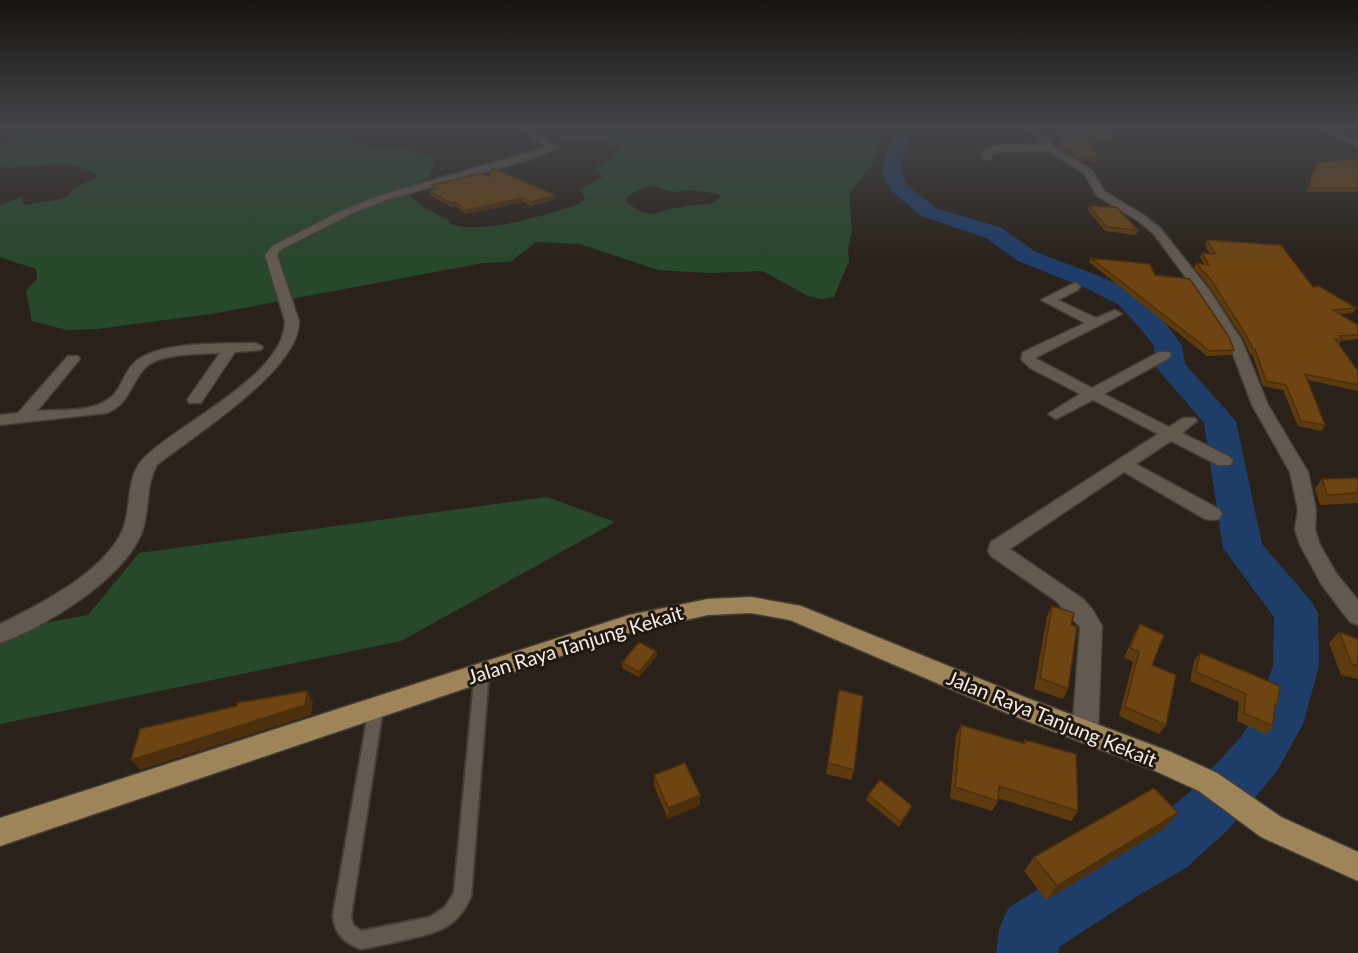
<svg xmlns="http://www.w3.org/2000/svg" width="1358" height="953" viewBox="0 0 1358 953" font-family="Lato,sans-serif">
  <style>
    .green { fill: #27482b; fill-rule: evenodd }
    .lines { fill: none; stroke-linecap: round; stroke-linejoin: round }
    .river { fill: #1e3e69; fill-rule: evenodd }
    .lane-casing { stroke: #443e37; stroke-width: 4 }
    .street-casing { stroke: #443e37; stroke-width: 3 }
    .primary-casing { stroke: #443e37; stroke-width: 3 }
    .lane { fill: #625950; fill-rule: evenodd }
    .street { fill: #625950; fill-rule: evenodd }
    .primary { fill: #9e8459; fill-rule: evenodd }
    .wall { fill: #5e3a0f }
    .shaded-wall { fill: #4c300d }
    .building { fill: #6d4412; stroke: #4c300d; stroke-width: 1.5 }
    .labels { text-anchor: middle; dominant-baseline: central; stroke-width: 6; stroke-linejoin: round; paint-order: stroke }
    .near-street-label { font-size: 20px; fill: #f4eee9; stroke: #211911 }
  </style>
  <rect width="100%" height="100%" fill="#2a221a"/>
  <!-- green -->
  <path class="green" d="M 0,128 L 373,128 L 360,131 L 347,139 L 370,147 L 398,147 L 433,156 C 434,183 424,179 403,188 L 420,205 L 448,220 L 450,224 C 486,235 544,215 579,204 L 584,200 L 585,197 L 579,190 L 603,177 L 595,171 L 595,168 L 611,159 L 619,148 C 595,134 588,142 564,141 C 557,140 549,134 543,131 L 544,128 L 837,128 L 842,133 C 857,133 869,130 884,129 L 885,132 L 872,165 L 849,194 L 852,230 L 848,250 L 849,261 L 834,297 L 821,299 L 808,296 L 762,271 L 709,273 L 658,270 L 580,244 L 536,242 L 510,262 L 483,263 L 217,313 L 98,329 L 67,330 L 32,321 L 26,291 L 37,279 L 36,269 L 0,257 L 0,205 L 23,196 L 22,202 L 25,205 L 61,199 L 69,195 L 74,188 L 98,177 C 74,153 30,171 0,167 L 0,144 L 17,139 L 0,132 ZM 648,185 L 672,192 L 691,190 L 719,194 L 721,197 L 711,204 L 689,205 L 650,214 L 641,212 L 626,202 L 628,196 Z
    M 547,497 L 615,522 L 401,641 L 0,724 L 0,631 L 88,615 L 139,553 Z"/>
  <g class="lines">
    <!-- river -->
    <path class="river" d="M 895,128 L 911,128 L 901,165 L 903,176 L 907,185 L 936,208 L 1002,228 L 1034,251 L 1104,278 L 1137,293 L 1160,316 L 1182,345 L 1185,364 L 1236,421 L 1262,544 L 1311,601 L 1318,613 L 1319,666 L 1303,724 L 1277,771 L 1230,828 L 1186,868 L 1139,895 L 1059,947 L 1058,953 L 996,953 L 999,930 L 1008,908 L 1097,853 L 1146,828 L 1192,790 L 1241,737 L 1256,714 L 1273,666 L 1274,617 L 1223,548 L 1204,423 L 1155,366 L 1154,346 L 1140,328 L 1119,305 L 1086,288 L 1018,261 L 986,238 L 922,216 L 892,192 L 883,176 L 883,165 Z"/>
    <!-- lane casing -->
    <g class="lane-casing">
      <path id="lane" d="M 482,665 L 487,667 L 489,671 L 471,896 C 458,927 438,933 408,939 C 392,943 377,946 361,949 C 344,943 335,934 333,916 L 369,708 L 371,704 L 376,702 L 381,704 L 383,708 L 351,916 L 353,925 L 361,931 L 430,917 L 445,907 L 454,893 L 475,671 L 477,667 Z"/>
    </g>
    <!-- street casing -->
    <g class="street-casing">
      <path id="street" d="M 520,128 L 529,128 L 558,148 L 525,161 L 386,200 L 351,214 L 280,250 L 277,255 L 299,321 C 300,370 193,436 157,465 C 145,486 150,510 142,532 C 125,578 44,628 0,643 L 0,624 C 39,605 113,568 125,523 C 131,501 127,475 144,458 C 178,423 285,376 285,321 L 265,255 L 272,246 L 343,210 L 378,196 L 547,147 Z
        M 1027,128 L 1036,128 L 1053,146 L 1091,169 L 1105,192 L 1145,216 L 1161,229 L 1210,291 L 1242,341 L 1268,405 L 1308,472 L 1316,510 L 1315,529 L 1320,545 L 1336,573 L 1358,600 L 1358,625 L 1350,622 L 1322,585 L 1300,545 L 1295,529 L 1298,510 L 1290,472 L 1252,405 L 1228,341 L 1199,295 L 1153,233 L 1137,220 L 1097,196 L 1084,173 L 1048,151 L 1008,151 L 992,153 L 991,160 L 983,158 L 982,153 C 995,140 1027,145 1044,145 Z
        M 1318,128 L 1328,128 L 1358,141 L 1358,147 Z
        M 1074,283 L 1078,284 L 1080,287 L 1078,290 L 1058,300 L 1096,318 L 1115,310 L 1122,314 L 1035,358 L 1092,388 L 1159,352 L 1169,352 L 1171,355 L 1169,358 L 1104,394 L 1169,427 L 1183,418 L 1195,418 L 1197,421 L 1182,433 L 1230,457 L 1233,461 L 1230,465 L 1218,465 L 1171,441 L 1136,464 L 1219,509 L 1222,514 L 1219,519 L 1212,520 L 1205,519 L 1124,472 L 1010,549 L 1083,599 L 1092,609 L 1102,626 L 1098,732 L 1094,740 L 1085,743 L 1076,740 L 1072,732 L 1080,627 L 1056,601 L 991,556 L 988,551 L 991,542 L 1158,434 L 1093,400 L 1056,419 L 1048,414 L 1080,394 L 1030,368 L 1021,359 L 1023,352 L 1085,323 L 1041,300 Z
        M 256,343 L 263,347 L 261,350 L 235,352 L 201,403 L 189,403 L 187,400 L 220,353 C 201,354 161,353 146,367 C 130,383 130,404 107,413 L 0,425 L 0,415 L 18,413 L 68,356 L 78,356 L 80,359 L 37,411 C 63,409 103,414 118,389 C 124,378 130,363 142,357 C 172,341 223,344 256,343 Z"/>
    </g>
    <!-- primary casing -->
    <g class="primary-casing">
      <path id="primary" d="M 751,597 L 801,606 L 1027,698 L 1171,752 L 1217,773 L 1281,817 L 1358,852 L 1358,881 L 1261,837 L 1199,791 L 1153,770 L 1009,714 L 790,620 L 751,613 L 708,615 L 629,633 L 0,846 L 0,818 L 629,615 L 708,599 Z"/>
    </g>
    <!-- lane -->
    <use href="#lane" class="lane"/>
    <!-- street -->
    <use href="#street" class="street"/>
    <!-- primary -->
    <use href="#primary" class="primary"/>
  </g>
  <!-- wall -->
  <path class="wall" d="M 976,128 L 1028,128 L 1027,131 L 976,129 Z
    M 1038,128 L 1108,128 L 1113,140 L 1112,143 L 1090,142 L 1097,158 L 1096,162 L 1082,161 L 1060,147 L 1056,133 L 1043,132 Z
    M 1358,159 L 1358,192 L 1306,192 L 1317,162 Z
    M 489,176 L 555,195 L 555,199 L 532,206 L 523,202 L 466,214 L 456,206 L 452,207 L 430,195 L 429,191 L 434,190 L 432,185 Z
    M 1089,206 L 1138,230 L 1136,235 L 1105,231 L 1088,210 Z
    M 1207,240 L 1313,287 L 1356,308 L 1353,313 L 1340,314 L 1358,325 L 1358,339 L 1341,341 L 1339,344 L 1358,371 L 1358,391 L 1308,380 L 1325,425 L 1321,431 L 1298,426 L 1283,390 L 1263,386 L 1252,354 L 1250,354 L 1244,340 L 1209,286 L 1194,268 L 1196,263 L 1204,264 L 1200,257 L 1202,253 L 1210,254 L 1205,245 Z
    M 1091,258 L 1155,275 L 1234,350 L 1231,355 L 1207,356 L 1089,262 Z
    M 1358,478 L 1358,503 L 1320,505 L 1315,489 L 1322,479 Z
    M 1052,606 L 1071,625 L 1068,689 L 1063,699 L 1034,689 L 1047,616 Z
    M 1140,624 L 1152,665 L 1166,725 L 1159,734 L 1119,716 L 1133,662 L 1124,658 L 1134,634 Z
    M 1339,632 L 1358,639 L 1358,679 L 1341,675 L 1329,643 Z
    M 656,651 L 657,656 L 639,677 L 622,668 L 622,663 Z
    M 1200,653 L 1277,705 L 1275,708 L 1273,726 L 1266,734 L 1237,721 L 1239,702 L 1190,681 L 1194,661 Z
    M 839,690 L 854,770 L 851,780 L 826,774 Z
    M 961,725 L 1023,743 L 1025,740 L 1078,811 L 1071,821 L 998,798 L 998,801 L 992,811 L 950,798 L 956,735 Z
    M 654,775 L 700,805 L 668,819 L 654,786 Z
    M 868,795 L 910,811 L 899,827 L 866,800 Z
    M 1165,828 L 1046,900 L 1024,871 L 1034,857 Z"/>
  <!-- shaded-wall -->
  <path class="shaded-wall" d="M 555,195 L 555,199 L 532,206 L 531,202 Z
    M 522,198 L 523,202 L 466,214 L 466,210 Z
    M 455,202 L 456,206 L 452,207 L 451,203 Z
    M 656,651 L 657,656 L 639,677 L 639,672 Z
    M 307,691 L 313,702 L 311,715 L 140,770 L 131,760 Z
    M 700,795 L 700,805 L 668,819 L 668,808 Z
    M 912,806 L 910,811 L 899,827 L 901,822 Z
    M 1178,813 L 1165,828 L 1046,900 L 1057,886 Z"/>
  <!-- building -->
  <path class="building" d="M 1043,128 L 1108,128 L 1113,140 L 1089,138 L 1097,158 L 1083,157 L 1061,144 L 1057,130 L 1044,129 Z
    M 1358,159 L 1358,188 L 1308,188 L 1317,162 Z
    M 493,168 L 555,195 L 531,202 L 522,198 L 466,210 L 455,202 L 451,203 L 429,191 L 438,188 L 432,185 L 453,180 L 481,173 L 489,176 Z
    M 1089,206 L 1116,207 L 1138,230 L 1107,227 Z
    M 1207,240 L 1281,245 L 1313,287 L 1319,286 L 1356,308 L 1333,310 L 1358,325 L 1358,335 L 1339,336 L 1342,340 L 1335,339 L 1358,371 L 1358,385 L 1305,374 L 1325,425 L 1301,421 L 1286,385 L 1266,381 L 1255,349 L 1253,349 L 1246,335 L 1212,281 L 1196,263 L 1209,265 L 1202,253 L 1215,254 Z
    M 1091,258 L 1150,264 L 1155,275 L 1190,279 L 1229,337 L 1234,350 L 1210,351 Z
    M 1358,478 L 1358,493 L 1327,495 L 1322,479 Z
    M 1052,606 L 1074,613 L 1071,625 L 1077,627 L 1068,689 L 1040,678 Z
    M 1140,624 L 1164,635 L 1152,665 L 1176,675 L 1166,725 L 1125,707 L 1139,652 L 1130,648 Z
    M 1339,632 L 1358,639 L 1358,666 L 1352,664 Z
    M 639,642 L 656,651 L 639,672 L 622,663 Z
    M 1200,653 L 1280,686 L 1277,705 L 1275,704 L 1273,726 L 1244,713 L 1246,694 L 1196,672 Z
    M 839,690 L 863,696 L 854,770 L 828,763 Z
    M 307,691 L 305,705 L 131,760 L 140,729 L 237,706 L 237,703 Z
    M 961,725 L 1025,744 L 1025,740 L 1076,754 L 1078,811 L 999,786 L 998,801 L 955,787 Z
    M 685,763 L 700,795 L 668,808 L 654,775 Z
    M 880,780 L 912,806 L 901,822 L 868,795 Z
    M 1154,788 L 1178,813 L 1057,886 L 1034,857 Z"/>
  <!-- sky -->
  <linearGradient id="sky" x2="0" y2="1"><stop stop-color="#17130e"/><stop offset="0.49" stop-color="#444449"/><stop offset="1" stop-color="#444449" stop-opacity="0"/></linearGradient>
  <rect width="1358" height="261" fill="url(#sky)"/>
  <g class="labels">
    <!-- near-street labels -->
    <g class="near-street-label">
      <text transform="translate(575 644) rotate(-17)">Jalan Raya Tanjung Kekait</text>
      <text transform="translate(1052 718) rotate(22)">Jalan Raya Tanjung Kekait</text>
    </g>
  </g>
</svg>
